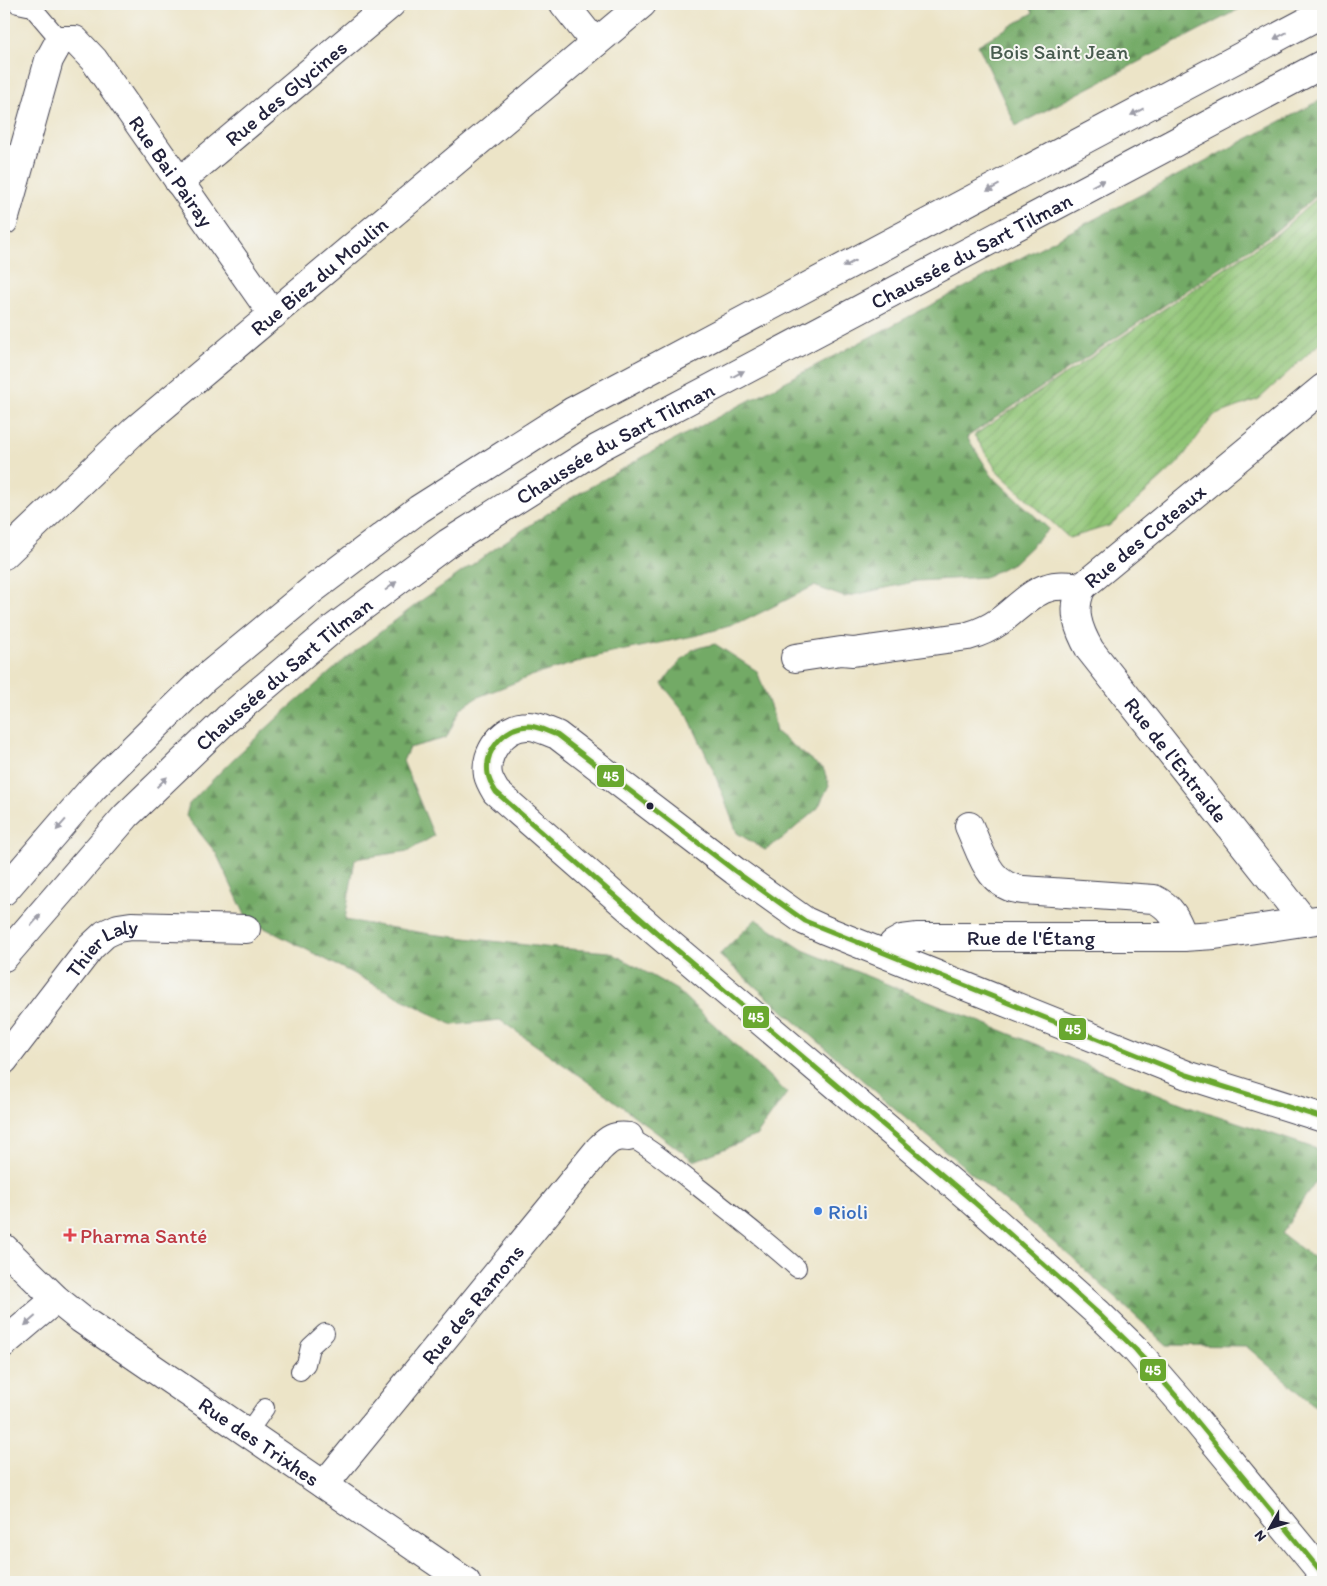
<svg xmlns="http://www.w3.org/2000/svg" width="1327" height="1586" viewBox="0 0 1327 1586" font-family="Itim,sans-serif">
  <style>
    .forest { fill: url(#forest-firs); stroke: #4a6650 }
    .garden { fill: url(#garden-furrows); stroke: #587358 }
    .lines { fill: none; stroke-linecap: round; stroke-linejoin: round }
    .service-casing { stroke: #403f50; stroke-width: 20 }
    .minor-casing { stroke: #403f50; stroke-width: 30 }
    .tertiary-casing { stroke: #403f50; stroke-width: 30 }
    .trunk-casing { stroke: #403f50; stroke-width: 30 }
    .service { stroke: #fff; stroke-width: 18 }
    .minor { stroke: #fff; stroke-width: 28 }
    .tertiary { stroke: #fff; stroke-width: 28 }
    .trunk { stroke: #fff; stroke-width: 28 }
    .bus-1-casing { stroke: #f6f6f2; stroke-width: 9 }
    .bus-1 { stroke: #69a82f; stroke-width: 5 }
    .oneway { fill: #9c9ca7 }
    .bus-dot { fill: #22223b; stroke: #f6f6f2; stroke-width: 2 }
    .shop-dot { fill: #3f7fe0; stroke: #f6f6f2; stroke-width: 2 }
    .health-dot { fill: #e0444e; stroke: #f6f6f2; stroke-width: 2 }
    .labels { text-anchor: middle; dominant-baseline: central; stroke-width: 4; stroke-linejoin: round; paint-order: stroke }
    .park-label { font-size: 21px; fill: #485b4f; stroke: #f6f6f2 }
    .street-label { font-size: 21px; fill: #22223b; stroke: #f6f6f2 }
    .shop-label { font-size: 21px; fill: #366cbe; stroke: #f6f6f2; text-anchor: start }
    .health-label { font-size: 21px; fill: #be3a42; stroke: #f6f6f2; text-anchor: start }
    .line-badge { stroke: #f6f6f2; stroke-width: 2 }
    .badge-label { font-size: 14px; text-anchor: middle; font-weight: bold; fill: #fff }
  </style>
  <defs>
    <pattern id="forest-firs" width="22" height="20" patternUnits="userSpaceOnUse" patternTransform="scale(1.25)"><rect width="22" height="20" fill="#73aa66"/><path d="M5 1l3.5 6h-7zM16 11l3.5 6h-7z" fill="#5e8a55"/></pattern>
    <pattern id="garden-furrows" width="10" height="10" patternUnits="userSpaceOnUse" patternTransform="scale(1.25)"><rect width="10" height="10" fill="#8fc475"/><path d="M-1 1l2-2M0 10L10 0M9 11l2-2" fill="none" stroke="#7ba866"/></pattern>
  </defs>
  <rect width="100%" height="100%" fill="#f6f6f2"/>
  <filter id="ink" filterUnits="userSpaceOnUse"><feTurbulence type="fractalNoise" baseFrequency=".02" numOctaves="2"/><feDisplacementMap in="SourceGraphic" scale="10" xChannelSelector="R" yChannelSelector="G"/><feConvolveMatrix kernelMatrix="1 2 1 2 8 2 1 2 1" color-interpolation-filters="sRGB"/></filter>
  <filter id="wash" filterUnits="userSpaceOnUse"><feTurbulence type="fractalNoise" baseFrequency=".0096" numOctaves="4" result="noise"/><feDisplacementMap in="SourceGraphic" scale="20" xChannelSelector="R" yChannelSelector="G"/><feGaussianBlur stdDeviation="1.12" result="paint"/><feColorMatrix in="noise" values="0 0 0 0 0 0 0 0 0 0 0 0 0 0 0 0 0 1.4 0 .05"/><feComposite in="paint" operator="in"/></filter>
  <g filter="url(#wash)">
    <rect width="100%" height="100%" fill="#ece4c7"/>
    <!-- forest -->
    <path class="forest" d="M 1029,4 L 1249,4 L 1016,126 L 978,45 L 1033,13 Z
      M 1323,99 L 1323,190 L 1276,231 L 967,437 L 992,476 L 1049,529 L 1015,562 L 985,577 L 918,581 L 844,597 L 814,586 L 740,623 L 698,635 L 602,655 L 534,675 L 478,697 L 461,708 L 446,738 L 409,748 L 403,761 L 434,836 L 408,851 L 355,859 L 345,920 L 430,934 L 544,947 L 610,952 L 677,990 L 787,1093 L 756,1136 L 694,1161 L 608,1096 L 500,1020 L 453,1025 L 247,919 L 216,853 L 186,816 L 189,804 L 229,763 L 284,712 L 349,656 L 422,600 L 500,545 L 571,498 L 657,449 Z
      M 715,644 L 757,671 L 773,714 L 776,732 L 824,770 L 829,785 L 818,808 L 783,838 L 765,850 L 737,833 L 714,772 L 688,716 L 662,684 L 673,669 L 693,649 Z
      M 756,919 L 803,950 L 1183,1104 L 1323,1151 L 1323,1172 L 1303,1200 L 1282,1234 L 1323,1265 L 1323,1413 L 1246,1346 L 1167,1345 L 1071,1257 L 891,1105 L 719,955 Z"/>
    <!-- garden -->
    <path class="garden" d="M 1323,193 L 1323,340 L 1259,399 L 1213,416 L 1178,463 L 1109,526 L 1069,538 L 998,472 L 974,435 L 1278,233 Z"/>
  </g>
  <g filter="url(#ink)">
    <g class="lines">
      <!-- service casing -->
      <g class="service-casing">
        <path id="service" d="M 18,4 L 32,7 L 60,40
          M 629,1137 C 654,1150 675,1169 697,1186 C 731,1213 765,1239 797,1268
          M 300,1371 L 306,1364 L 310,1347 L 325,1333
          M 248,1432 L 265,1408"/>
      </g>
      <!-- minor casing -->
      <g class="minor-casing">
        <g id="minor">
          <path d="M 564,4 L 595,43"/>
          <path id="s1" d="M 179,182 L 391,4"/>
          <path id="s2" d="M 4,221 L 49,60 L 60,40 L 75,40 L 94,60 L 273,315"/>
          <path id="s3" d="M 4,555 L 135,430 L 642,4"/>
          <path id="s4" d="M 1082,587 C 1071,610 1078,629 1090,650 L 1305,922"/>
          <path id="s5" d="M 795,658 L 841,651 L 853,652 L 968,636 C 979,633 990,628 1000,621 C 1014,611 1030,593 1047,588 C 1058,584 1071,586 1082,587 L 1323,388"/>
          <path d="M 969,826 C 982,854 988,887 1023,890 L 1154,899 C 1171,907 1177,919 1183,937"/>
          <path id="s6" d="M 889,955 L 893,944 L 902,939 L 918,937 L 1183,937 L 1215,935 L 1323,919"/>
          <path id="s7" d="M 4,1060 L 91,947 L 105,934 L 118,928 L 131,926 L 246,929"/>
          <path id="s8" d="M 4,1248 L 56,1299 L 81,1319 L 466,1582"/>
          <path d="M 4,1343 L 56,1299"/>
          <path id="s9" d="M 324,1485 L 599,1149 C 609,1139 614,1135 629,1137"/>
        </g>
      </g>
      <!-- tertiary casing -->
      <g class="tertiary-casing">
        <path id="tertiary" d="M 1323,1118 L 1187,1075 L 825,930 L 805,921 L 735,871 L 557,735 C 548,732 536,725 527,726 C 504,726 484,753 488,775 C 489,780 493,787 496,792 L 657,933 L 974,1202 L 1099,1314 L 1136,1350 L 1182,1403 L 1323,1574"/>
      </g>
      <!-- trunk casing -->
      <g class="trunk-casing">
        <g id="trunk">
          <path d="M 4,891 L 93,788 L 204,679 L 313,589 L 419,509 L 573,411 L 1323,13"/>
          <path id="s10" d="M 4,957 L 126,816 L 227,719 L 334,628 L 448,543 L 598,448 L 1323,64"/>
        </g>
      </g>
      <!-- service -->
      <use href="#service" class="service"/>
      <!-- minor -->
      <use href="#minor" class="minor"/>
      <!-- tertiary -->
      <use href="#tertiary" class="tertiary"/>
      <!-- trunk -->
      <use href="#trunk" class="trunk"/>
      <!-- bus-1 casing -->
      <g class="bus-1-casing">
        <path id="bus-1" d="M 1323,1118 L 1187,1075 L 805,921 L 735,871 L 557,735 C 548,732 538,726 528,726 C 504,727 484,751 488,774 C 489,781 493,787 496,792 L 657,933 L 974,1202 L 1099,1314 L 1136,1350 L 1182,1403 L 1323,1574"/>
      </g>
      <!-- bus-1 -->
      <use href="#bus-1" class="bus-1"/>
    </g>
    <!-- one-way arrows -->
    <defs><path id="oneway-solid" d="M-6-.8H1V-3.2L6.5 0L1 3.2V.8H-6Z" transform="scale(1.25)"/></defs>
    <g class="oneway">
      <use href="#oneway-solid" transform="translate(1280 36) rotate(152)"/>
      <use href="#oneway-solid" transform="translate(1137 112) rotate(152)"/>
      <use href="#oneway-solid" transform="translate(1098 183) rotate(-28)"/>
      <use href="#oneway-solid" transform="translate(993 188) rotate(152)"/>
      <use href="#oneway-solid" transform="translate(849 264) rotate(152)"/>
      <use href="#oneway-solid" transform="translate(738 374) rotate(-28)"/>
      <use href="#oneway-solid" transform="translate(391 586) rotate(-37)"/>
      <use href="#oneway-solid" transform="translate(162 782) rotate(-44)"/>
      <use href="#oneway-solid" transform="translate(61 825) rotate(131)"/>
      <use href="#oneway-solid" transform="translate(36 920) rotate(-49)"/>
      <use href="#oneway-solid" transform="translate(30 1321) rotate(139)"/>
    </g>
  </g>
  <!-- markers -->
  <circle class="bus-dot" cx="650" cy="806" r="4.5"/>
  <circle class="shop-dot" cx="818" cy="1211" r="5"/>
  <path class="health-dot" d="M67.5 1227.5h5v5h5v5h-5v5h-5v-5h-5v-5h5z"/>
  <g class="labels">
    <!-- park labels -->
    <g class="park-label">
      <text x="1059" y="51">Bois Saint Jean</text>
    </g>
    <!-- street labels -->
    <g class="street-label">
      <text stroke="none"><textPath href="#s1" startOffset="139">Rue des Glycines</textPath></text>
      <text stroke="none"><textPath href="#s2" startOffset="368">Rue Bai Pairay</textPath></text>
      <text stroke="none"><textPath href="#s10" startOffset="1209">Chaussée du Sart Tilman</textPath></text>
      <text stroke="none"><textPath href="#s3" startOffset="421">Rue Biez du Moulin</textPath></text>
      <text stroke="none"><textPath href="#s10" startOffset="804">Chaussée du Sart Tilman</textPath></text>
      <text stroke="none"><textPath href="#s5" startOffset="384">Rue des Coteaux</textPath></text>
      <text stroke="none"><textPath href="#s10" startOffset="399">Chaussée du Sart Tilman</textPath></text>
      <text stroke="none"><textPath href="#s4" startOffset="206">Rue de l'Entraide</textPath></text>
      <text stroke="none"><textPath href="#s6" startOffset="151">Rue de l'Étang</textPath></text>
      <text stroke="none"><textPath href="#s7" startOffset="152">Thier Laly</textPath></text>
      <text stroke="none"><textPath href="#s9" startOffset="234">Rue des Ramons</textPath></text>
      <text stroke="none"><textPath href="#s8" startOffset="321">Rue des Trixhes</textPath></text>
    </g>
    <!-- shop labels -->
    <g class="shop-label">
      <text x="828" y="1211">Rioli</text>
    </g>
    <!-- health labels -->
    <g class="health-label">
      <text x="80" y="1235">Pharma Santé</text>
    </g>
  </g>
  <g class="line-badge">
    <rect x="596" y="764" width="29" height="24" rx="5" fill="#69a82f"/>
    <rect x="742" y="1005" width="28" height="24" rx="5" fill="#69a82f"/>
    <rect x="1058" y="1017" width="29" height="24" rx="5" fill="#69a82f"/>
    <rect x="1139" y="1358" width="28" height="24" rx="5" fill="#69a82f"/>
  </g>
  <g class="badge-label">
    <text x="611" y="781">45</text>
    <text x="756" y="1022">45</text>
    <text x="1073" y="1034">45</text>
    <text x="1153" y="1375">45</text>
  </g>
  <!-- margin -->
  <rect width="1327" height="1586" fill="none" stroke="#f6f6f2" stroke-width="20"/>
  <!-- north arrow -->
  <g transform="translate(1270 1528) rotate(231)" stroke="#f6f6f2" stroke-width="4" paint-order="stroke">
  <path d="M0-4L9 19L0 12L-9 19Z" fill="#22223b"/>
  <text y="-8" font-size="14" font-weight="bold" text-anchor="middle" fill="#22223b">N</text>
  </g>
</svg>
